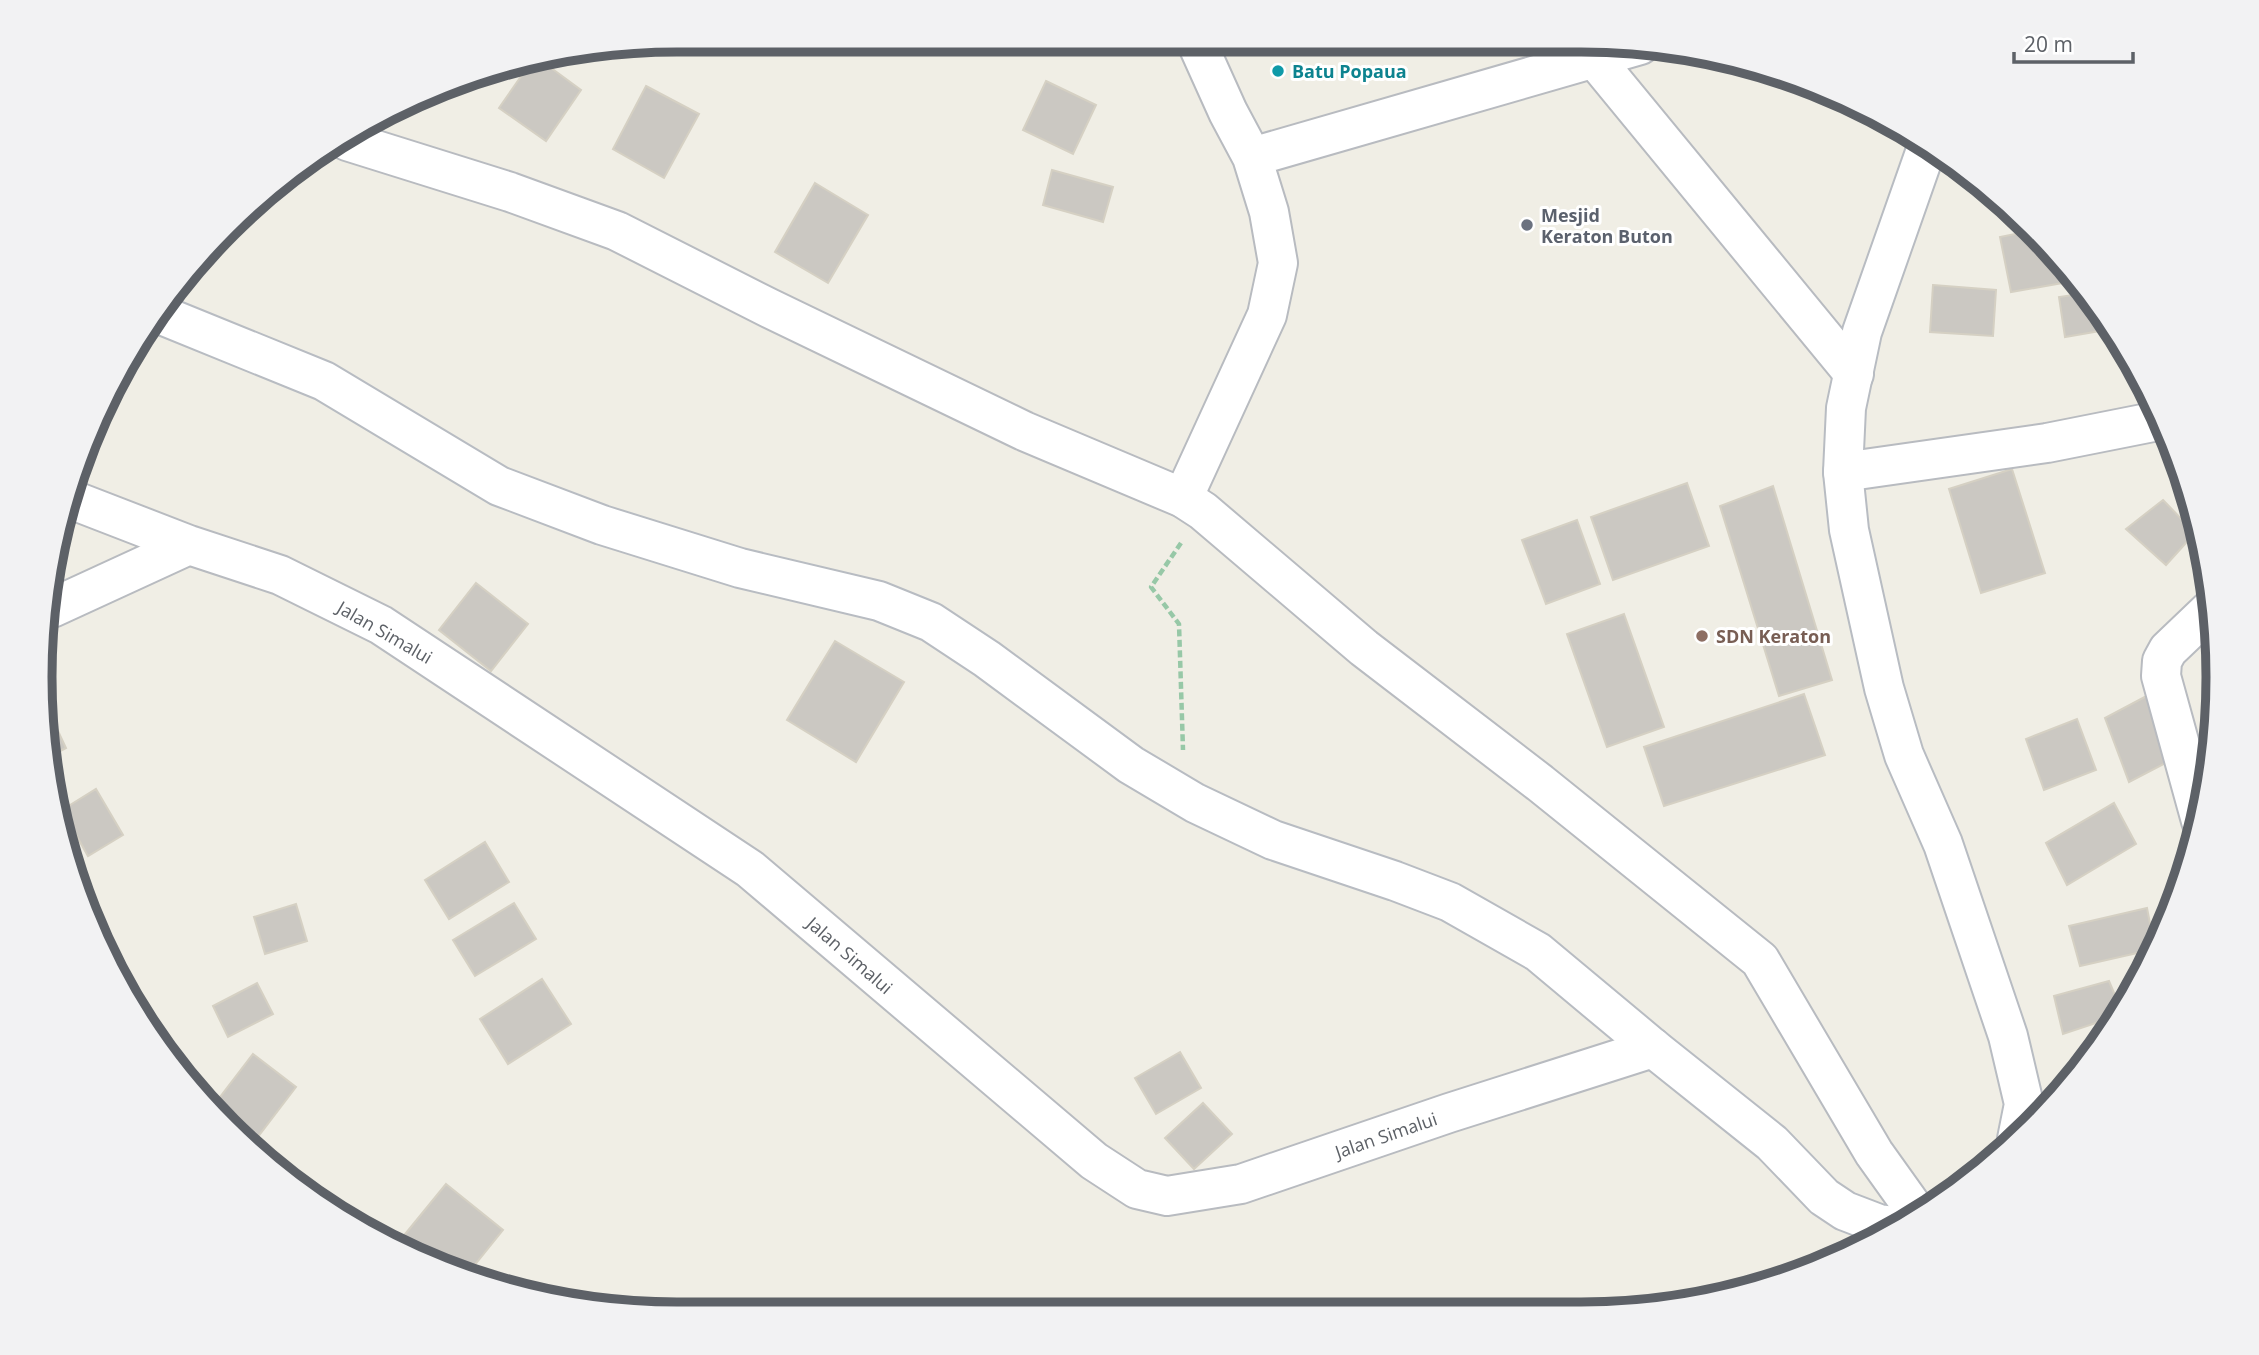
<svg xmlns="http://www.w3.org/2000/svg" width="2259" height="1355" viewBox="0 0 2259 1355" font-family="'Open Sans',sans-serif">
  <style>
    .building { fill: #cbc8c2; stroke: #d5d0c3; stroke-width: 2 }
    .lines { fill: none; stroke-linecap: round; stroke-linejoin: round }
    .minor-casing { stroke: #b8bbc0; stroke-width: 42 }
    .tertiary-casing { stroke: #b8bbc0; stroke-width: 42 }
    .secondary-casing { stroke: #b8bcc2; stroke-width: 42 }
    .path { stroke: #97c8a7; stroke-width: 4.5; stroke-dasharray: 7 3.5; stroke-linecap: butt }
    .minor { stroke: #fff; stroke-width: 38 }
    .tertiary { stroke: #fff; stroke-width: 38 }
    .secondary { stroke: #fff; stroke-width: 38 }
    .culture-dot { fill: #0f9aa8; stroke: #fff; stroke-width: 2.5 }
    .worship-dot { fill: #6b7280; stroke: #fff; stroke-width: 2.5 }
    .education-dot { fill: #8d6e63; stroke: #fff; stroke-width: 2.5 }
    .labels { text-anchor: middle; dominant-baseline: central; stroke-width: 6; stroke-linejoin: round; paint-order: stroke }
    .culture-label { font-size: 18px; font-weight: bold; fill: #0d838f; stroke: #fff; text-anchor: start }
    .worship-label { font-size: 18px; font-weight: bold; fill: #5b616d; stroke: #fff; text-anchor: start }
    .street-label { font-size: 18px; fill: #5d6167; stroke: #fff }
    .education-label { font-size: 18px; font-weight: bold; fill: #785e54; stroke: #fff; text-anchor: start }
    .rim { fill: none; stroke: #5d6167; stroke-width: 9 }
  </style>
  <rect width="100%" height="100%" fill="#f0eee5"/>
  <!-- building -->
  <path class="building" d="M 543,62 L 581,90 L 546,141 L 499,108 L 529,65 Z
    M 1046,81 L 1096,105 L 1073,154 L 1023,130 Z
    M 646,86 L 699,114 L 664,178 L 613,149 Z
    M 1052,170 L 1113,187 L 1103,222 L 1043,205 Z
    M 815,183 L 868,215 L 828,283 L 775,252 Z
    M 2035,230 L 2058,259 L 2063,283 L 2011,292 L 2000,237 Z
    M 1933,285 L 1996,290 L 1993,336 L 1930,332 Z
    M 2086,293 L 2111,323 L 2112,329 L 2065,337 L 2059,297 Z
    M 2012,469 L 2045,573 L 1981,593 L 1949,489 Z
    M 1687,483 L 1709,546 L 1613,580 L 1591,517 Z
    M 1773,486 L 1832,680 L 1779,696 L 1720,506 Z
    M 2163,500 L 2195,533 L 2166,565 L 2126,529 Z
    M 1577,520 L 1600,584 L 1546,604 L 1522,540 Z
    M 476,583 L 528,624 L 491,671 L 439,630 Z
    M 1624,614 L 1664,727 L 1607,747 L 1567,634 Z
    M 835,641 L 904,682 L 856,762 L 787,720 Z
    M 2156,691 L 2181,755 L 2129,782 L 2105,718 Z
    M 1804,694 L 1825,755 L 1664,806 L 1644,747 Z
    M 44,701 L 66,748 L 53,755 Z
    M 2077,719 L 2096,770 L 2044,790 L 2026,739 Z
    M 2211,753 L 2208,783 L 2199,758 Z
    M 96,789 L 123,835 L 88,856 L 62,810 Z
    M 2114,803 L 2136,844 L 2067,885 L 2046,843 Z
    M 485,842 L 509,882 L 449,919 L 425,880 Z
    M 68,846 L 77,861 L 71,864 Z
    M 514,903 L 536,939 L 475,976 L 453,940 Z
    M 296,904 L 307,941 L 265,954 L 254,917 Z
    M 2147,908 L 2155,949 L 2080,966 L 2069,926 Z
    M 92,915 L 116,949 L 111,952 Z
    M 2147,965 L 2136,985 L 2131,969 Z
    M 542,979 L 571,1024 L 508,1064 L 480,1019 Z
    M 2109,981 L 2122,1012 L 2120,1015 L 2063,1034 L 2054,996 Z
    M 257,983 L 273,1014 L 228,1037 L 213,1006 Z
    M 1180,1052 L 1201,1088 L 1156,1114 L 1135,1078 Z
    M 253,1054 L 296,1087 L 254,1142 L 214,1105 Z
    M 1203,1103 L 1232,1134 L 1194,1169 L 1165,1138 Z
    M 446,1184 L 503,1230 L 465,1277 L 397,1244 Z"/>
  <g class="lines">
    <!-- minor casing -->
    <g class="minor-casing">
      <path id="minor" d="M 1594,58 L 1854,374
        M 1252,157 L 1640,45
        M 1183,498 L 1267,315 L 1278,263 L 1269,212 L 1252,157 L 1228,112 L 1196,41
        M 70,499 L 189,545 L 280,575 L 381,625 L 750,869 L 1094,1161 L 1137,1189 L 1167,1196 L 1241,1184 L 1449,1113 L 1653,1048
        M 52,608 L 189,545
        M 2201,821 L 2161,676 L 2162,661 L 2168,650 L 2212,608"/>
    </g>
    <!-- tertiary casing -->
    <g class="tertiary-casing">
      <path id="tertiary" d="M 347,141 L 510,192 L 617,231 L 769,308 L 1024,431 L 1183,498 L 1203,511 L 1364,648 L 1540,783 L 1760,960 L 1874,1153 L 1919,1216
        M 1843,472 L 2047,443 L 2163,420"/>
    </g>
    <!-- secondary casing -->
    <g class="secondary-casing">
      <path id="secondary" d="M 1928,144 L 1862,332 L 1846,408 L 1843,472 L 1849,530 L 1884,688 L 1904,755 L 1943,844 L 2008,1036 L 2024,1104 L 2017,1139
        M 159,314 L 324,381 L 499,486 L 602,525 L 740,568 L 879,601 L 931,622 L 987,659 L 1131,765 L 1195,803 L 1273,840 L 1395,881 L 1450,902 L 1538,952 L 1653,1048 L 1772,1143 L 1824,1197 L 1845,1211 L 1879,1224 L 1895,1226 L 1907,1225"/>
    </g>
    <!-- path -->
    <path class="path" d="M 1181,543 L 1151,587 L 1179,624 L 1183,750"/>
    <!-- minor -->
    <use href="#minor" class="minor"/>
    <!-- tertiary -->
    <use href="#tertiary" class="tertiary"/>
    <!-- secondary -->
    <use href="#secondary" class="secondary"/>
  </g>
  <!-- markers -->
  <circle class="culture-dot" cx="1278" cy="71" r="7"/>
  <circle class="worship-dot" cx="1527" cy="225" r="7"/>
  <circle class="education-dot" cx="1702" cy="636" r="7"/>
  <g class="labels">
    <!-- culture labels -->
    <g class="culture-label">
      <text x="1292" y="71">Batu Popaua</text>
    </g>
    <!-- worship labels -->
    <g class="worship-label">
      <text x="1541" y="215">Mesjid<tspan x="1541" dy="21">Keraton Buton</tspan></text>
    </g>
    <!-- street labels -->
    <g class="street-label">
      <text transform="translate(385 632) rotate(30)">Jalan Simalui</text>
      <text transform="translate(850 955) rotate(41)">Jalan Simalui</text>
      <text transform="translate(1386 1135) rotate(-19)">Jalan Simalui</text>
    </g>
    <!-- education labels -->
    <g class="education-label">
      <text x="1716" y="636">SDN Keraton</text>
    </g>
  </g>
  <!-- crop -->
  <path d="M0 0H2259V1355H0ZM677 52H1581A625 625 0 0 1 2206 677V677A625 625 0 0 1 1581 1302H677A625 625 0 0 1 52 677V677A625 625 0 0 1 677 52Z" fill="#f2f2f3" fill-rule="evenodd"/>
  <path class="rim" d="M677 52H1581A625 625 0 0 1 2206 677V677A625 625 0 0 1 1581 1302H677A625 625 0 0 1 52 677V677A625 625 0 0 1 677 52Z"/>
  <!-- scale -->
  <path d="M2014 52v10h119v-10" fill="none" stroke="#5d6167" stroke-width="3.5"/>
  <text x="2024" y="52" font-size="21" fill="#5d6167" stroke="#ffffff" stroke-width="5" paint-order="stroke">20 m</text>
</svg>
